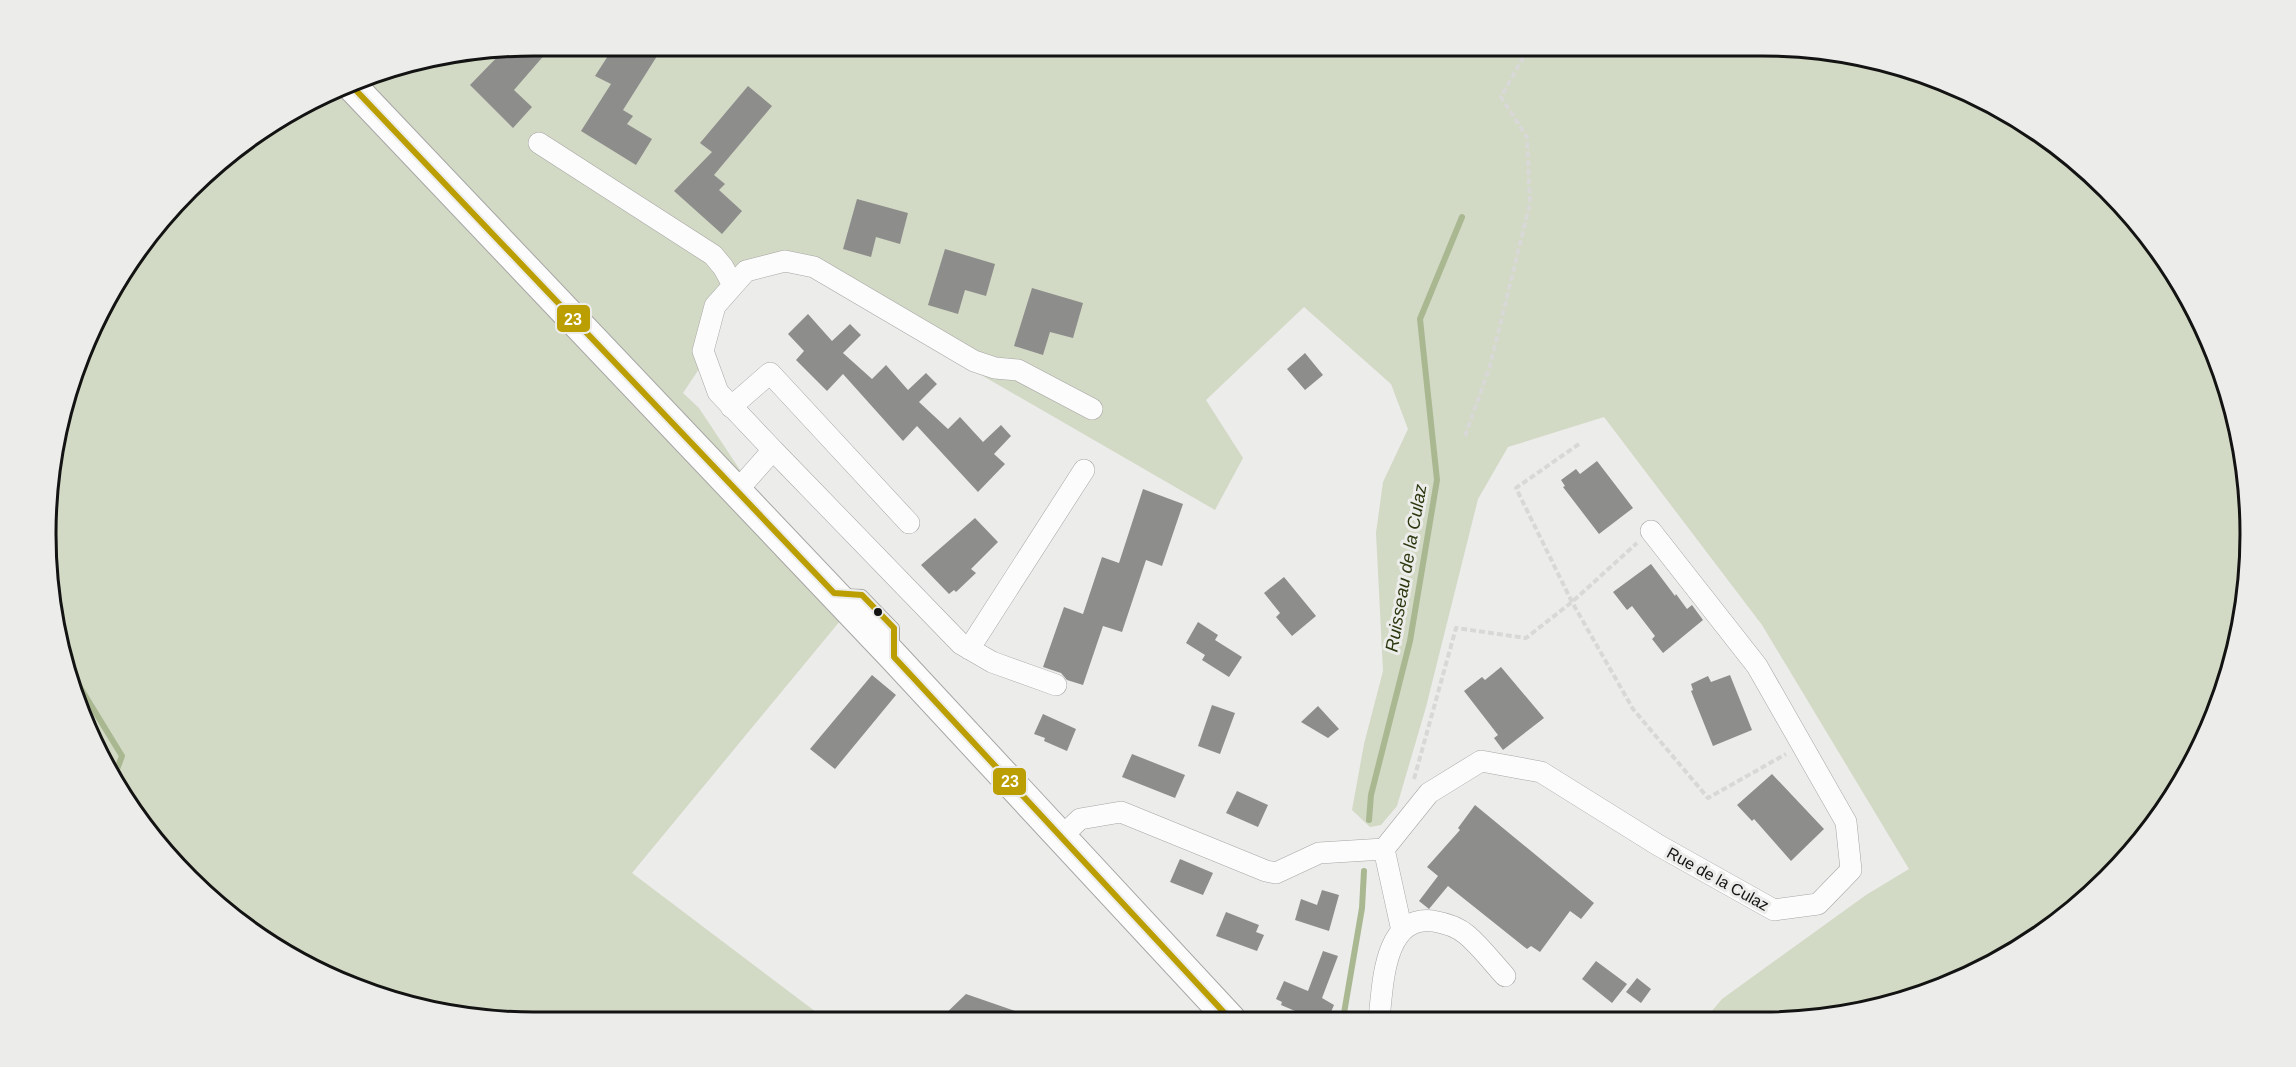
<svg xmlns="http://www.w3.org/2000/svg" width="2296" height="1067" viewBox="0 0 2296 1067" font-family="Helvetica,sans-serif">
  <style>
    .green { fill: #d2d9c4 }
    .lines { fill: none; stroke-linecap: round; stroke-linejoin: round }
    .stream { stroke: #aab892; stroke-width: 6 }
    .building { fill: #8d8d8c }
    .lane-casing { stroke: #a6a6a5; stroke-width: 12 }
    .street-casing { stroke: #a6a6a5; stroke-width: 22 }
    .secondary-casing { stroke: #a6a6a5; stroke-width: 32 }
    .path { stroke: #d8d8d7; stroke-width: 4; stroke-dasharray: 6 3; stroke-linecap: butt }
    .lane { stroke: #fcfcfc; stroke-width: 10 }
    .street { stroke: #fcfcfc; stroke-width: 21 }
    .secondary { stroke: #fcfcfc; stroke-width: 30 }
    .bus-1-casing { stroke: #ecedea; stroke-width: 10 }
    .bus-1 { stroke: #bb9e01; stroke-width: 6 }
    .bus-dot { fill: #121312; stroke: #ecedea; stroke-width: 2 }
    .labels { text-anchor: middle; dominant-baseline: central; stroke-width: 6; stroke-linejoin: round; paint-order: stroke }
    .street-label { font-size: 16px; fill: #121312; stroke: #ecedea }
    .water-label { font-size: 18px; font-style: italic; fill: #2b370e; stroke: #ecedea }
    .rim { fill: none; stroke: #121312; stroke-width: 3 }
    .line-badge { stroke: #ecedea; stroke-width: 2 }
    .badge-label { font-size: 16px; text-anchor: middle; font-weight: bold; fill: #fff }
  </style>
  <rect width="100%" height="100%" fill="#ececeb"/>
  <!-- green -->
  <path class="green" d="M 534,45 L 1763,45 L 1857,54 L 1949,82 L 2034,127 L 2108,188 L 2168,262 L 2214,346 L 2242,438 L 2251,533 L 2242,628 L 2214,720 L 2150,831 L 2060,921 L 1950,985 L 1827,1018 L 1706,1018 L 1722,999 L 1866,895 L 1909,869 L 1762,625 L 1604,417 L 1508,447 L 1478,499 L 1426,707 L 1397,806 L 1381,825 L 1370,827 L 1352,810 L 1364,744 L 1383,671 L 1376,533 L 1383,482 L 1408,429 L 1391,384 L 1304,307 L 1206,400 L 1243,458 L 1215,510 L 777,257 L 733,288 L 701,366 L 683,393 L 699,408 L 840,621 L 632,873 L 828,1021 L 533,1022 L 438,1013 L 347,985 L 212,901 L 110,777 L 71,691 L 49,598 L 54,439 L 110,290 L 212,166 L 290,110 L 376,71 Z"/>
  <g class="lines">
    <!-- stream -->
    <path class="stream" d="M 64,661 L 122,756 L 113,780
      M 1369,820 L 1371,795 L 1410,641 L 1437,480 L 1420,319 L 1462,217
      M 1343,1019 L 1362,908 L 1364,871"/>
  </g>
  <!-- building -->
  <path class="building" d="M 534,45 L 540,45 L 547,52 L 514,90 L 532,107 L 513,128 L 470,85 L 504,50 Z
    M 615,45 L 664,45 L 623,110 L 633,116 L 627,124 L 652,139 L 636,165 L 581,131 L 611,84 L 595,76 Z
    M 748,86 L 772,106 L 714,175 L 725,184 L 719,190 L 742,211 L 722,234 L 674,191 L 712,152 L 700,143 Z
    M 857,199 L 908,213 L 900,244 L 876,237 L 871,257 L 843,249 Z
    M 945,249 L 995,264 L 986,296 L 965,290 L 958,314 L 928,305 Z
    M 1032,288 L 1083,303 L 1073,338 L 1050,332 L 1043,355 L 1014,346 Z
    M 808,314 L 832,341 L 850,324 L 861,335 L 843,353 L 872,379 L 886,365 L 908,390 L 926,373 L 937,384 L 919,402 L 948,429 L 960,417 L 983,442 L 1001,425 L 1011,436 L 994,454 L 1005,464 L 978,492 L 917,426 L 903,441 L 843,374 L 827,391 L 796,360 L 804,351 L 788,334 Z
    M 1305,353 L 1323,375 L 1305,390 L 1287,369 Z
    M 1597,461 L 1633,508 L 1599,534 L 1563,487 L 1565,486 L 1561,480 L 1576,469 L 1580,474 Z
    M 1143,489 L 1183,504 L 1162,566 L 1146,560 L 1122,632 L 1103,626 L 1083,685 L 1067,680 L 1061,673 L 1043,667 L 1064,607 L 1083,614 L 1102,557 L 1119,563 Z
    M 975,518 L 998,542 L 971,569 L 976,573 L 956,592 L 954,590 L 949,594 L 921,565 Z
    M 1651,564 L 1675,596 L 1676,594 L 1687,609 L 1692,605 L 1703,620 L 1663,653 L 1652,639 L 1655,636 L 1632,606 L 1627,610 L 1613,592 Z
    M 1284,577 L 1316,616 L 1292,636 L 1276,617 L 1280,613 L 1264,593 Z
    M 1198,622 L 1218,635 L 1215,640 L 1242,657 L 1229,677 L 1202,660 L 1205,655 L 1186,643 Z
    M 1501,667 L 1544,718 L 1503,750 L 1494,738 L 1498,735 L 1464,691 L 1482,677 L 1485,680 Z
    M 872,675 L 896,695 L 835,769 L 810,749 Z
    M 1730,675 L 1752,730 L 1713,746 L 1691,691 L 1693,690 L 1691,684 L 1708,676 L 1711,682 Z
    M 1212,705 L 1235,713 L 1220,754 L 1198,746 Z
    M 1318,706 L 1339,729 L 1328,738 L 1301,722 Z
    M 1043,714 L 1076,729 L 1067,751 L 1044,741 L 1045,738 L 1034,734 Z
    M 1132,754 L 1185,775 L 1175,798 L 1122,777 Z
    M 1772,774 L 1824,829 L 1791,861 L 1754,819 L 1752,821 L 1737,805 Z
    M 1237,791 L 1268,805 L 1258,827 L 1226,813 Z
    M 1475,805 L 1594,903 L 1581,919 L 1570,911 L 1540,952 L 1531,946 L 1527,949 L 1448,886 L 1429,909 L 1419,901 L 1438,876 L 1427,867 L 1460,830 L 1458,828 Z
    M 1180,859 L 1213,873 L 1203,895 L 1170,882 Z
    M 1322,890 L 1339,895 L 1329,931 L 1295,920 L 1301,899 L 1317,905 Z
    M 1226,912 L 1259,925 L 1256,932 L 1264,935 L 1257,951 L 1216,936 Z
    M 1323,951 L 1338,956 L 1322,998 L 1334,1005 L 1328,1019 L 1314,1019 L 1281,1005 L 1282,1002 L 1276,999 L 1284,981 L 1308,991 Z
    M 1596,961 L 1627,984 L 1612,1003 L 1582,979 Z
    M 1637,978 L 1651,989 L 1641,1003 L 1626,992 Z
    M 966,994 L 1035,1018 L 1035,1020 L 938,1021 Z"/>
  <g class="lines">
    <!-- lane casing -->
    <g class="lane-casing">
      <path id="lane" d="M 841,594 L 862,595 L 894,628 L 894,648"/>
    </g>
    <!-- street casing -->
    <g class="street-casing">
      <path id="street" d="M 539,143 L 713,255 L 723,267 L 733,285
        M 731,407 L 770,373 L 909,523
        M 773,450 L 961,644 L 992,662 L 1056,685
        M 743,484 L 773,450 L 718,392 L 703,351 L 715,306 L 746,271 L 785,261 L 814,267 L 974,361 L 995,368 L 1018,370 L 1092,409
        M 969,649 L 1084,470
        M 1061,837 L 1080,819 L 1121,812 L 1266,871 L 1276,873 L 1319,853 L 1384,849
        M 1402,931 L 1384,849 L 1429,793 L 1481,761 L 1541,772 L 1658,845 L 1774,910 L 1818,904 L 1851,870 L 1846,822 L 1757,666 L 1651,531
        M 1379,1019 C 1383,986 1383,915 1433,921 C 1445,923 1458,927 1467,935 C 1481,947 1493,963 1505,976"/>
    </g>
    <!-- secondary casing -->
    <g class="secondary-casing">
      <path id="secondary" d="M 349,83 L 894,657 L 1231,1020"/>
    </g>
    <!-- path -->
    <path class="path" d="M 1465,436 L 1490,366 L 1530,203 L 1527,137 L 1501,97 L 1530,45
      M 1579,444 L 1516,488 L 1572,602 L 1633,709 L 1708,798 L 1786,754
      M 1414,779 L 1456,628 L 1526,638 L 1572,602 L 1637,543
      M 852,1012 L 862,1021"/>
    <!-- lane -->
    <use href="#lane" class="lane"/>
    <!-- street -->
    <use href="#street" class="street"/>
    <!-- secondary -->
    <use href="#secondary" class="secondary"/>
    <!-- bus-1 casing -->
    <g class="bus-1-casing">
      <path id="bus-1" d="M 349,83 L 834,593 L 862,595 L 894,628 L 894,657 L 1231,1020"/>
    </g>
    <!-- bus-1 -->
    <use href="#bus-1" class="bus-1"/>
  </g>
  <!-- markers -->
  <circle class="bus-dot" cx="878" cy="612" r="5"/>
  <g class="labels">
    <!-- street labels -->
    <g class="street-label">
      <text transform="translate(1718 879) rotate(29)">Rue de la Culaz</text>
    </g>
    <!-- water labels -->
    <g class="water-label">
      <text transform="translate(1406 568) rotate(-80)">Ruisseau de la Culaz</text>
    </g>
  </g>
  <!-- crop -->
  <path d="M0 0H2296V1067H0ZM534 56H1762A478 478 0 0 1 2240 534V534A478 478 0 0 1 1762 1012H534A478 478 0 0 1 56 534V534A478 478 0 0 1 534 56Z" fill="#ecedea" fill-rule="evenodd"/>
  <path class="rim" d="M534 56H1762A478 478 0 0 1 2240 534V534A478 478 0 0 1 1762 1012H534A478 478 0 0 1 56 534V534A478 478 0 0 1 534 56Z"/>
  <g class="line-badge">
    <rect x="556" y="304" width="35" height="29" rx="6" fill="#bb9e01"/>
    <rect x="992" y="767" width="35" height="29" rx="6" fill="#bb9e01"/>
  </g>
  <g class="badge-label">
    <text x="573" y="325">23</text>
    <text x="1010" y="787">23</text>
  </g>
</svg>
